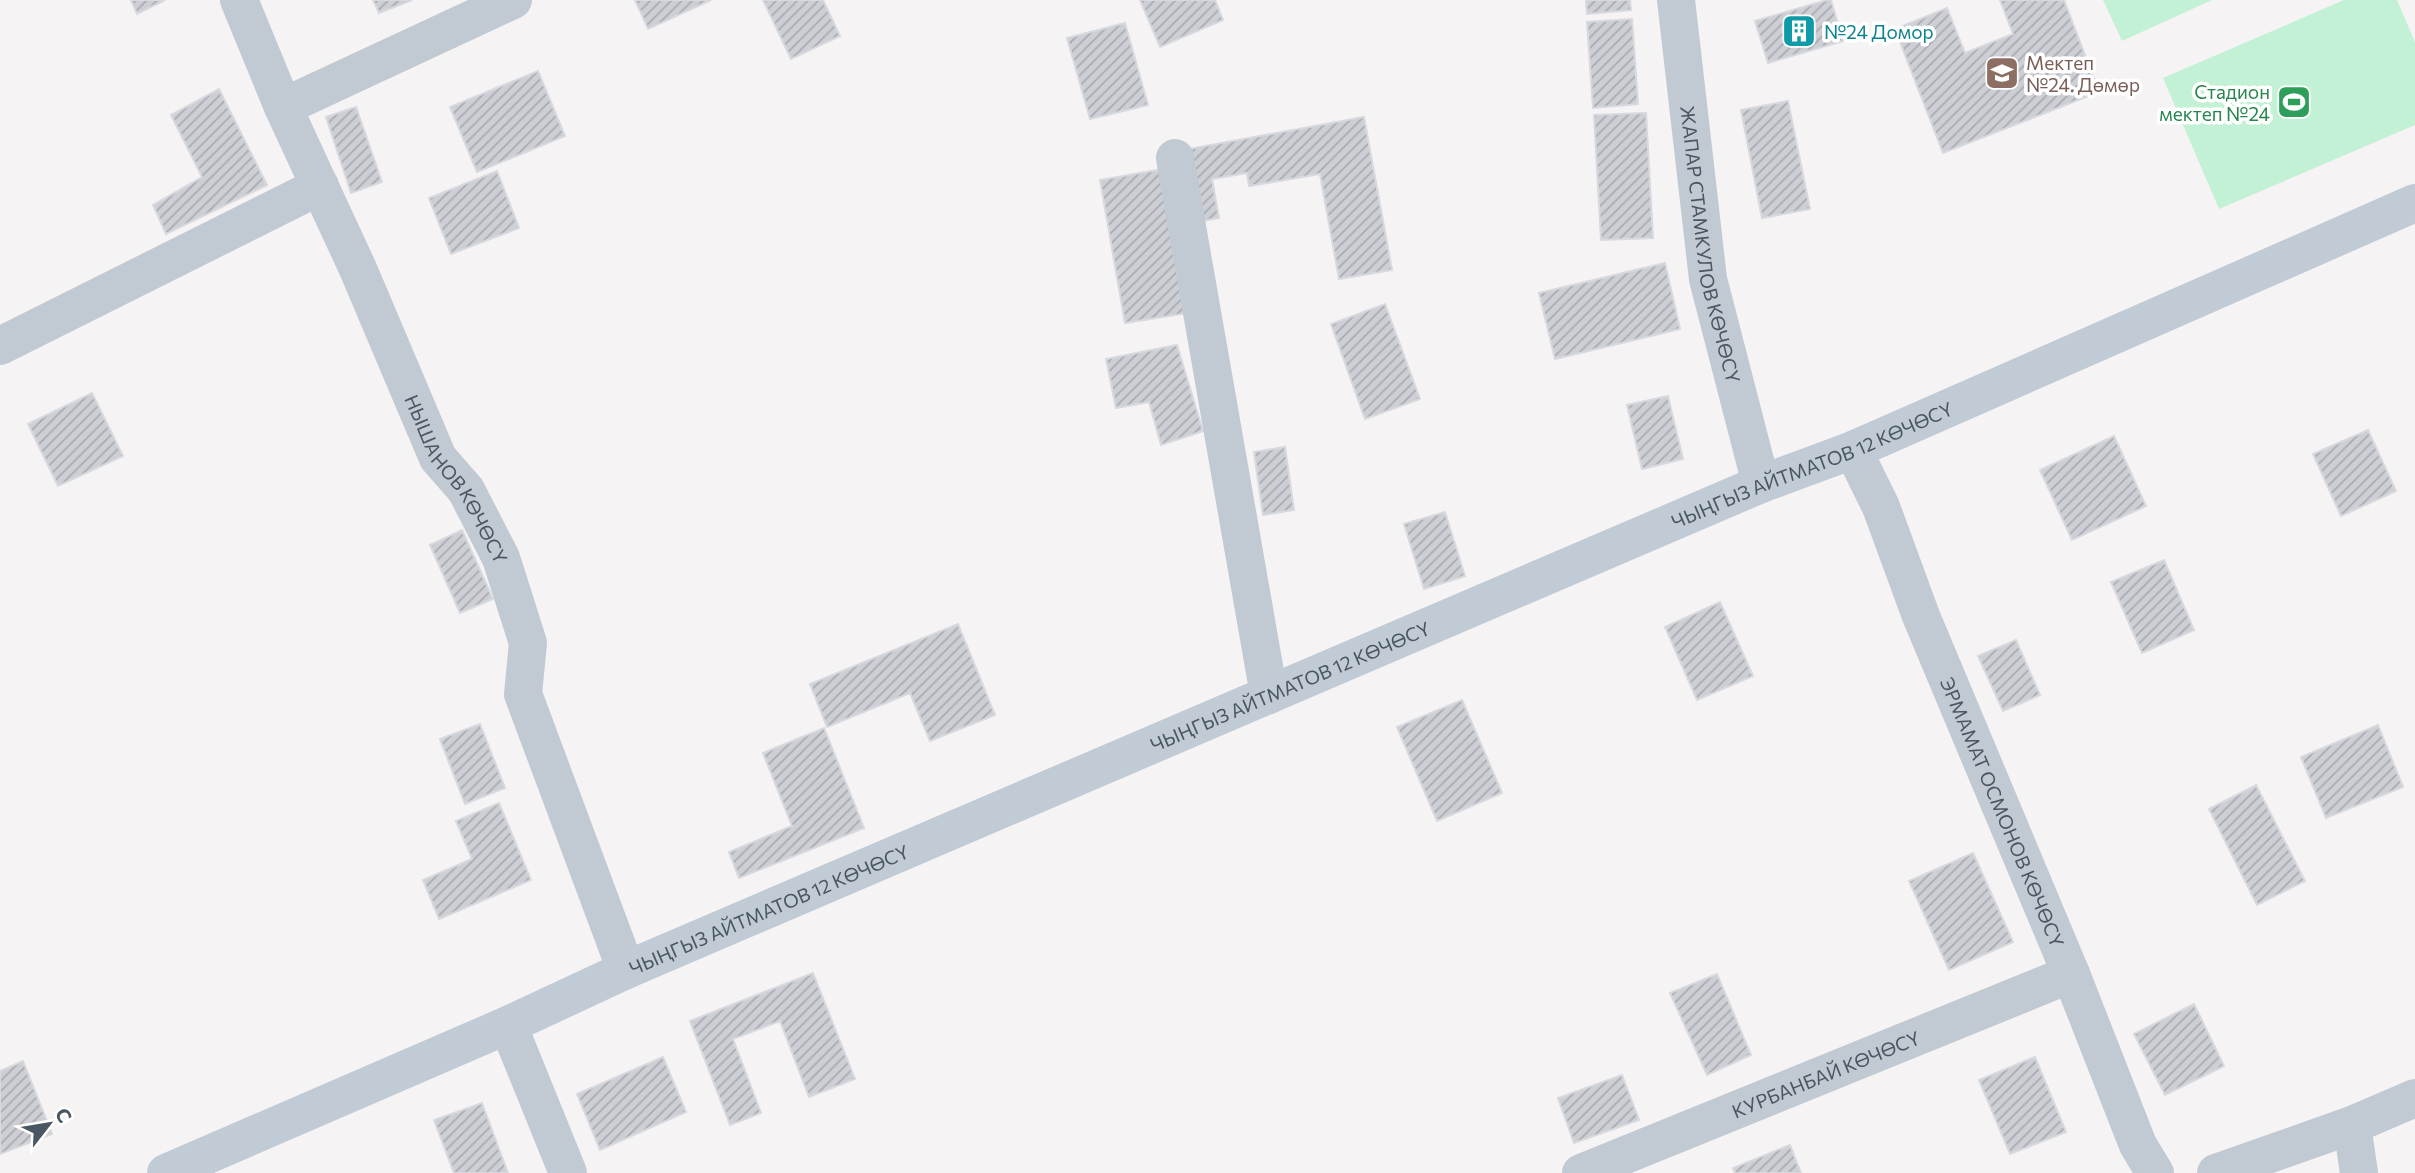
<svg xmlns="http://www.w3.org/2000/svg" width="2415" height="1173" viewBox="0 0 2415 1173" font-family="Commissioner,sans-serif">
  <style>
    .grass { fill: #c3f1d5 }
    .building { fill: url(#building-hatch); stroke: #d7d9de; stroke-width: 2 }
    .lines { fill: none; stroke-linecap: round; stroke-linejoin: round }
    .minor { stroke: #c1cad2; stroke-width: 38 }
    .secondary { stroke: #c1cbd6; stroke-width: 38 }
    .labels { text-anchor: middle; dominant-baseline: central; stroke-width: 7; stroke-linejoin: round; paint-order: stroke }
    .culture-label { font-size: 19px; fill: #0d838f; stroke: #fff; text-anchor: start }
    .education-label { font-size: 19px; fill: #785e54; stroke: #fff; text-anchor: start }
    .leisure-label { font-size: 19px; fill: #27864d; stroke: #fff; text-anchor: end }
    .street-label { font-size: 19px; fill: #4a5661; stroke: #fff }
  </style>
  <defs>
    <pattern id="building-hatch" width="6" height="6" patternUnits="userSpaceOnUse" patternTransform="scale(1.75)"><rect width="6" height="6" fill="#cdcfd5"/><path d="M-1 1l2-2M0 6l6-6M5 7l2-2" fill="none" stroke="#a8abb0"/></pattern>
  </defs>
  <rect width="100%" height="100%" fill="#f5f3f3"/>
  <!-- grass -->
  <path class="grass" d="M 2103,0 L 2212,0 L 2122,41 Z
    M 2344,0 L 2397,0 L 2415,42 L 2415,125 L 2219,209 L 2163,78 Z"/>
  <!-- building -->
  <path class="building" d="M 131,0 L 165,0 L 137,14 Z
    M 373,0 L 412,0 L 379,13 Z
    M 635,0 L 711,0 L 648,29 Z
    M 763,0 L 823,0 L 840,36 L 791,59 Z
    M 1140,0 L 1215,0 L 1223,20 L 1160,47 Z
    M 1586,0 L 1630,0 L 1631,10 L 1587,14 Z
    M 1827,0 L 1831,0 L 1843,41 L 1768,63 L 1755,21 Z
    M 2000,0 L 2064,0 L 2099,92 L 1943,153 L 1895,29 L 1947,8 L 1965,53 L 2013,34 Z
    M 1632,19 L 1638,104 L 1593,108 L 1587,22 Z
    M 1125,23 L 1148,105 L 1090,119 L 1067,38 Z
    M 538,71 L 565,136 L 477,172 L 450,107 Z
    M 219,89 L 267,185 L 166,234 L 153,205 L 202,177 L 171,115 Z
    M 1788,101 L 1810,209 L 1762,218 L 1741,110 Z
    M 356,107 L 382,182 L 351,193 L 326,117 Z
    M 1646,113 L 1653,238 L 1601,240 L 1594,115 Z
    M 1364,117 L 1392,270 L 1339,279 L 1320,174 L 1249,186 L 1247,173 L 1212,179 L 1219,218 L 1202,221 L 1189,149 Z
    M 1163,169 L 1188,313 L 1125,323 L 1100,180 Z
    M 497,171 L 519,228 L 451,254 L 429,198 Z
    M 1665,263 L 1680,329 L 1555,359 L 1539,293 Z
    M 1385,304 L 1420,399 L 1365,419 L 1331,324 Z
    M 1177,345 L 1203,431 L 1161,445 L 1149,402 L 1116,408 L 1106,359 Z
    M 92,393 L 123,456 L 58,486 L 28,424 Z
    M 1668,396 L 1683,459 L 1642,469 L 1627,405 Z
    M 2368,430 L 2396,491 L 2341,516 L 2313,454 Z
    M 2114,436 L 2146,506 L 2072,540 L 2040,470 Z
    M 1285,447 L 1294,510 L 1263,515 L 1254,452 Z
    M 1445,512 L 1465,576 L 1424,589 L 1404,524 Z
    M 462,530 L 493,599 L 460,613 L 430,545 Z
    M 2164,560 L 2194,630 L 2142,653 L 2111,582 Z
    M 1720,602 L 1753,676 L 1697,700 L 1665,627 Z
    M 958,624 L 995,715 L 930,741 L 910,693 L 827,727 L 810,684 Z
    M 2016,640 L 2040,695 L 2003,711 L 1978,656 Z
    M 1462,700 L 1502,793 L 1437,821 L 1397,727 Z
    M 480,724 L 505,788 L 465,804 L 440,739 Z
    M 2378,725 L 2403,787 L 2326,818 L 2301,757 Z
    M 824,728 L 864,828 L 739,878 L 729,852 L 792,826 L 763,753 Z
    M 2256,785 L 2305,881 L 2257,905 L 2209,809 Z
    M 499,803 L 531,880 L 439,919 L 423,880 L 472,859 L 456,821 Z
    M 1973,853 L 2013,942 L 1949,970 L 1909,881 Z
    M 813,973 L 855,1079 L 809,1097 L 780,1021 L 733,1039 L 761,1113 L 730,1125 L 690,1021 Z
    M 1717,974 L 1751,1055 L 1707,1075 L 1670,993 Z
    M 2194,1004 L 2224,1066 L 2165,1095 L 2134,1034 Z
    M 663,1057 L 686,1112 L 600,1150 L 577,1094 Z
    M 2035,1057 L 2066,1132 L 2010,1154 L 1979,1080 Z
    M 23,1061 L 52,1134 L 0,1154 L 0,1071 Z
    M 1622,1075 L 1639,1120 L 1574,1143 L 1558,1098 Z
    M 482,1103 L 508,1173 L 454,1173 L 434,1120 Z
    M 1790,1145 L 1801,1173 L 1735,1173 L 1733,1168 Z"/>
  <g class="lines">
    <!-- minor -->
    <g class="minor">
      <path id="s1" d="M 239,0 L 283,107 L 358,269 L 438,458 L 466,490 L 501,558 L 528,643 L 523,694 L 626,970"/>
      <path id="s2" d="M 1676,0 L 1708,279 L 1761,484"/>
      <path d="M 283,107 L 513,0"/>
      <path d="M 1175,158 L 1269,695"/>
      <path d="M 0,346 L 320,186"/>
      <path id="s3" d="M 1853,450 L 1881,507 L 1921,616 L 2071,974 L 2138,1145 L 2155,1173"/>
      <path d="M 508,1025 L 568,1173"/>
      <path d="M 2352,1125 L 2359,1173"/>
      <path id="s4" d="M 1581,1173 L 2071,974"/>
      <path d="M 2216,1173 L 2352,1125 L 2415,1098"/>
    </g>
    <!-- secondary -->
    <path class="secondary" id="s5" d="M 166,1173 L 508,1025 L 626,970 L 1761,484 L 1853,450 L 2415,203"/>
  </g>
  <!-- icons -->
  <defs>
    <g id="building-square" transform="scale(1.75)"><rect x="-9" y="-9" width="18" height="18" rx="4" fill="#0f9aa8" stroke="#fff"/><path d="M-4-6H4V6H1V3H-1V6H-4ZM-2.5-4.3h1.7v1.8h-1.7ZM.8-4.3h1.7v1.8H.8ZM-2.5-1h1.7V.8h-1.7ZM.8-1h1.7V.8H.8Z" fill="#fff"/></g>
    <g id="school-square" transform="scale(1.75)"><rect x="-9" y="-9" width="18" height="18" rx="4" fill="#8d6e63" stroke="#fff"/><path d="M0-5L7-2L0 1L-7-2ZM-4 1L0 2.5L4 1V4Q0 6-4 4Z" fill="#fff"/></g>
    <g id="stadium-square" transform="scale(1.75)"><rect x="-9" y="-9" width="18" height="18" rx="4" fill="#2e9e5b" stroke="#fff"/><path d="M0-5a6.5 5 0 1 0 0 10a6.5 5 0 1 0 0-10ZM-3.5-1.8h7v3.6h-7Z" fill="#fff"/></g>
  </defs>
  <g fill-rule="evenodd">
    <use href="#building-square" x="1799" y="31"/>
    <use href="#school-square" x="2002" y="73"/>
    <use href="#stadium-square" x="2294" y="102"/>
  </g>
  <g class="labels">
    <!-- culture labels -->
    <g class="culture-label">
      <text x="1824" y="31">№24 Домор</text>
    </g>
    <!-- education labels -->
    <g class="education-label">
      <text x="2026" y="62">Мектеп<tspan x="2026" dy="22">№24. Дөмөр</tspan></text>
    </g>
    <!-- leisure labels -->
    <g class="leisure-label">
      <text x="2270" y="91">Стадион<tspan x="2270" dy="22">мектеп №24</tspan></text>
    </g>
    <!-- street labels -->
    <g class="street-label">
      <text stroke="none"><textPath href="#s2" startOffset="247">ЖАПАР СТАМКУЛОВ КӨЧӨСҮ</textPath></text>
      <text stroke="none"><textPath href="#s5" startOffset="1792">ЧЫҢГЫЗ АЙТМАТОВ 12 КӨЧӨСҮ</textPath></text>
      <text stroke="none"><textPath href="#s1" startOffset="527">НЫШАНОВ КӨЧӨСҮ</textPath></text>
      <text stroke="none"><textPath href="#s5" startOffset="1225">ЧЫҢГЫЗ АЙТМАТОВ 12 КӨЧӨСҮ</textPath></text>
      <text stroke="none"><textPath href="#s3" startOffset="392">ЭРМАМАТ ОСМОНОВ КӨЧӨСҮ</textPath></text>
      <text stroke="none"><textPath href="#s5" startOffset="658">ЧЫҢГЫЗ АЙТМАТОВ 12 КӨЧӨСҮ</textPath></text>
      <text stroke="none"><textPath href="#s4" startOffset="264">КУРБАНБАЙ КӨЧӨСҮ</textPath></text>
    </g>
  </g>
  <!-- north arrow -->
  <g transform="translate(49 1124) rotate(59)" stroke="#ffffff" stroke-width="5" paint-order="stroke">
  <path d="M0-5L12 26L0 18L-12 26Z" fill="#4a5661"/>
  <text y="-10" font-size="19" font-weight="bold" text-anchor="middle" fill="#4a5661">С</text>
  </g>
</svg>
